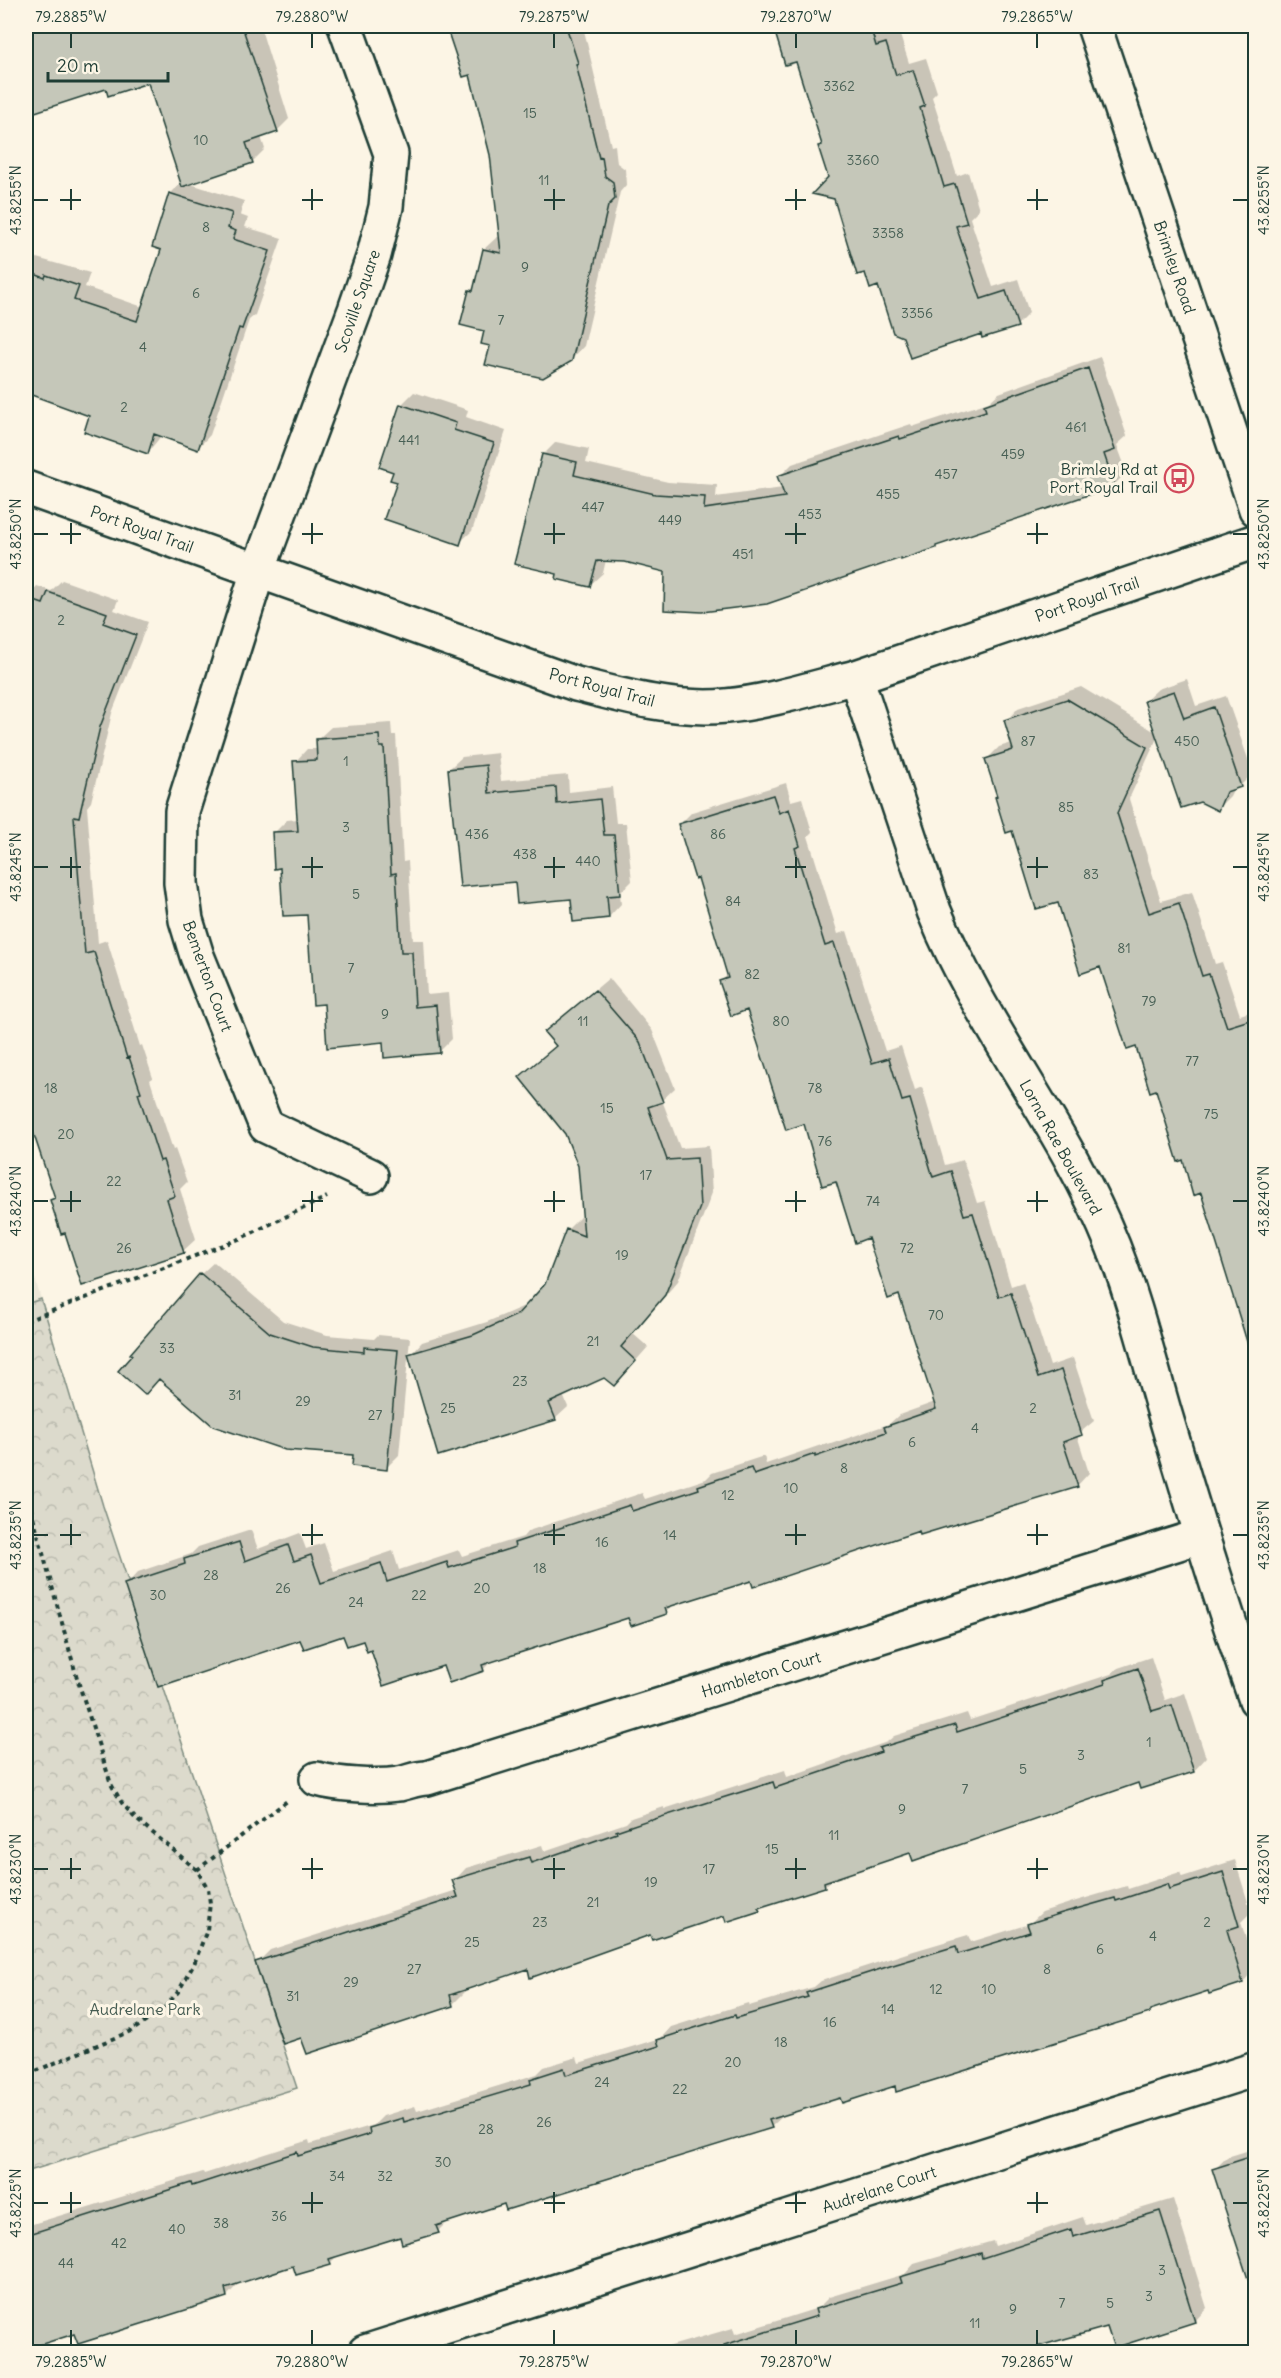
<svg xmlns="http://www.w3.org/2000/svg" width="1281" height="2378" viewBox="0 0 1281 2378" font-family="Delius,sans-serif">
  <style>
    .built { fill: #ece7d8 }
    .forest { fill: url(#forest-crowns); stroke: #7e8c80; stroke-width: 1.5 }
    .shadow { fill: #0003 }
    .building { fill: #c5c7b9; stroke: #1f3d34; stroke-width: 1.5 }
    .lines { fill: none; stroke-linecap: round; stroke-linejoin: round }
    .minor-casing { stroke: #1f3d34; stroke-width: 38 }
    .major-casing { stroke: #1f3d34; stroke-width: 38 }
    .path { stroke: #1f3d34; stroke-width: 4; stroke-dasharray: 4.5 4.5; stroke-linecap: butt }
    .minor { stroke: #fcf5e5; stroke-width: 33 }
    .major { stroke: #fcf5e5; stroke-width: 33 }
    .ticks { fill: none; stroke: #1f3d34; stroke-width: 2 }
    .labels { text-anchor: middle; dominant-baseline: central; stroke-width: 6; stroke-linejoin: round; paint-order: stroke }
    .number-label { font-size: 14px; fill: #486055 }
    .street-label { font-size: 16px; fill: #1f3d34; stroke: #fcf5e5 }
    .poi-label { font-size: 16px; fill: #1f3d34; stroke: #fcf5e5; text-anchor: end }
    .park-label { font-size: 16px; fill: #455c52; stroke: #fcf5e5 }
    .neatline { fill: none; stroke: #1f3d34; stroke-width: 2 }
    .ticks-label { font-size: 15px; text-anchor: middle; fill: #1f3d34 }
  </style>
  <defs>
    <pattern id="forest-crowns" width="20" height="18" patternUnits="userSpaceOnUse" patternTransform="scale(1.5)"><rect width="20" height="18" fill="#dcdacc"/><path d="M2 6a3 3 0 1 1 6 0M12 15a3 3 0 1 1 6 0" fill="none" stroke="#bcbcb0"/></pattern>
  </defs>
  <rect width="100%" height="100%" fill="#fcf5e5"/>
  <filter id="ink" filterUnits="userSpaceOnUse"><feTurbulence type="fractalNoise" baseFrequency=".0167" numOctaves="2"/><feDisplacementMap in="SourceGraphic" scale="12" xChannelSelector="R" yChannelSelector="G"/><feConvolveMatrix kernelMatrix="1 2 1 2 8 2 1 2 1" color-interpolation-filters="sRGB"/></filter>
  <g filter="url(#ink)">
    <!-- built -->
    <path class="built" d="M 26,1248 L 41,1299 L 26,1304 Z"/>
    <!-- forest -->
    <path class="forest" d="M 41,1299 L 103,1506 L 297,2088 L 26,2172 L 26,1304 Z"/>
    <!-- shadow -->
    <path class="shadow" d="M 26,26 L 260,26 L 289,119 L 277,131 L 261,137 L 265,149 L 252,162 L 188,183 L 244,201 L 240,215 L 248,218 L 245,227 L 282,238 L 255,315 L 249,320 L 210,435 L 198,448 L 162,435 L 148,452 L 91,415 L 26,392 L 26,255 L 90,273 L 85,287 L 143,307 L 163,249 L 170,194 L 182,182 L 149,81 L 107,87 L 26,114 Z
      M 445,26 L 583,26 L 611,146 L 615,145 L 617,163 L 625,169 L 626,185 L 620,192 L 584,346 L 571,360 L 492,345 L 470,291 L 476,285 L 484,249 L 497,237 L 501,238 L 491,155 L 471,73 L 449,29 L 446,30 Z
      M 774,26 L 897,26 L 909,63 L 926,58 L 937,92 L 932,97 L 957,176 L 968,172 L 979,209 L 970,218 L 993,287 L 1018,279 L 1029,313 L 1017,325 L 982,332 L 904,336 L 829,177 L 820,147 L 823,144 L 797,60 L 786,63 Z
      M 1100,357 L 1127,436 L 1117,445 L 1127,472 L 1114,485 L 939,544 L 936,547 L 667,571 L 625,560 L 606,560 L 603,573 L 590,585 L 559,573 L 543,455 L 556,442 L 589,449 L 586,463 L 668,482 L 717,485 L 716,497 L 783,488 L 779,477 L 792,464 L 911,424 L 912,427 L 989,402 L 999,393 Z
      M 414,392 L 468,410 L 466,417 L 506,431 L 472,531 L 459,543 L 398,481 L 395,471 L 401,405 Z
      M 62,580 L 118,600 L 114,610 L 148,622 L 112,713 L 91,802 L 87,807 L 98,943 L 107,940 L 140,1046 L 142,1045 L 153,1078 L 150,1080 L 173,1150 L 175,1149 L 187,1182 L 180,1189 L 196,1239 L 183,1251 L 66,1231 L 51,1200 L 56,1196 L 33,1127 L 28,1129 L 26,1122 L 26,598 L 37,586 L 51,591 Z
      M 1187,679 L 1196,706 L 1226,696 L 1253,773 L 1241,785 L 1234,788 L 1230,796 L 1217,809 L 1158,736 L 1129,799 L 1161,901 L 1192,892 L 1215,964 L 1222,962 L 1240,1015 L 1256,1010 L 1256,1370 L 1244,1335 L 1246,1332 L 1202,1191 L 1184,1158 L 1157,1088 L 1101,966 L 1013,829 L 1007,831 L 986,760 L 999,747 L 1012,743 L 1006,721 L 1018,708 L 1081,687 L 1157,733 L 1145,701 L 1158,689 Z
      M 391,723 L 392,735 L 396,735 L 403,862 L 408,861 L 413,940 L 424,940 L 427,995 L 448,993 L 452,1039 L 439,1052 L 384,1041 L 282,867 L 274,833 L 287,820 L 298,819 L 295,762 L 307,749 L 318,749 L 318,739 L 331,727 Z
      M 498,753 L 501,781 L 568,775 L 569,792 L 612,787 L 616,823 L 626,823 L 632,881 L 620,893 L 621,904 L 609,917 L 573,897 L 516,881 L 449,769 L 462,757 Z
      M 786,783 L 791,801 L 802,798 L 812,832 L 808,836 L 838,934 L 847,931 L 885,1051 L 901,1046 L 915,1090 L 922,1087 L 945,1165 L 963,1160 L 977,1203 L 985,1201 L 1011,1286 L 1023,1282 L 1050,1366 L 1073,1358 L 1094,1421 L 1077,1435 L 1089,1473 L 1077,1486 L 752,1579 L 676,1603 L 666,1612 L 629,1616 L 492,1660 L 483,1670 L 372,1649 L 364,1639 L 344,1634 L 301,1638 L 126,1585 L 138,1572 L 191,1554 L 198,1547 L 251,1530 L 258,1549 L 300,1533 L 306,1549 L 324,1543 L 334,1571 L 393,1551 L 399,1570 L 459,1550 L 462,1556 L 523,1537 L 528,1531 L 642,1493 L 645,1499 L 706,1479 L 712,1473 L 764,1456 L 766,1464 L 827,1443 L 828,1445 L 889,1424 L 899,1415 L 935,1402 L 900,1293 L 805,1122 L 748,1008 L 721,981 L 729,974 L 698,876 L 680,824 L 692,812 Z
      M 609,978 L 652,1030 L 675,1088 L 662,1100 L 680,1148 L 709,1146 L 712,1193 L 678,1281 L 632,1333 L 648,1347 L 626,1372 L 605,1376 L 563,1395 L 568,1407 L 555,1419 L 410,1355 L 422,1342 L 487,1322 L 529,1304 L 546,1284 L 567,1230 L 580,1217 L 584,1219 L 579,1166 L 567,1133 L 521,1077 L 557,1045 L 559,1020 Z
      M 214,1262 L 283,1321 L 327,1335 L 374,1339 L 378,1335 L 410,1338 L 399,1455 L 386,1468 L 354,1453 L 160,1378 L 145,1393 L 201,1274 Z
      M 1151,1657 L 1165,1700 L 1185,1693 L 1206,1758 L 1194,1771 L 1141,1787 L 1139,1781 L 911,1851 L 834,1877 L 824,1886 L 764,1904 L 759,1910 L 724,1914 L 529,1967 L 464,1988 L 465,1992 L 453,2004 L 308,2052 L 302,2036 L 257,1963 L 270,1950 L 457,1890 L 454,1881 L 466,1868 L 542,1845 L 544,1851 L 626,1823 L 631,1818 L 664,1807 L 664,1809 L 785,1770 L 787,1777 L 887,1742 L 894,1736 L 967,1713 L 970,1720 L 1111,1674 L 1118,1668 Z
      M 1235,1860 L 1251,1912 L 1241,1922 L 1255,1969 L 1243,1982 L 1209,1989 L 1154,2007 L 1150,2012 L 896,2084 L 841,2096 L 784,2115 L 771,2127 L 505,2202 L 449,2220 L 438,2231 L 401,2236 L 339,2254 L 330,2263 L 294,2265 L 239,2283 L 227,2296 L 75,2332 L 34,2346 L 26,2320 L 26,2226 L 203,2172 L 204,2174 L 309,2140 L 310,2144 L 374,2125 L 383,2116 L 415,2106 L 417,2111 L 537,2074 L 544,2067 L 577,2057 L 579,2063 L 661,2038 L 671,2027 L 748,2003 L 749,2006 L 814,1987 L 821,1981 L 907,1953 L 968,1935 L 971,1942 L 1029,1924 L 1042,1912 L 1076,1901 L 1127,1886 L 1128,1889 L 1180,1872 L 1182,1877 Z
      M 1256,2148 L 1256,2276 L 1214,2170 L 1227,2157 Z
      M 1173,2199 L 1207,2308 L 1195,2321 L 1115,2346 L 1108,2325 L 1018,2344 L 993,2352 L 650,2352 L 733,2328 L 735,2334 L 818,2308 L 829,2297 L 905,2274 L 914,2264 L 993,2241 L 995,2246 L 1083,2217 L 1086,2225 Z
      M 644,2349 L 645,2352 L 633,2352 Z"/>
    <!-- building -->
    <path class="building" d="M 26,26 L 242,26 L 278,132 L 246,143 L 253,163 L 182,187 L 148,83 L 108,96 L 106,89 L 26,115 Z
      M 446,26 L 566,26 L 578,63 L 576,64 L 599,158 L 602,157 L 605,176 L 613,182 L 615,199 L 608,206 L 572,361 L 543,378 L 485,365 L 490,346 L 481,344 L 484,331 L 460,325 L 469,290 L 473,291 L 483,249 L 501,253 L 490,155 L 470,75 L 463,77 Z
      M 773,26 L 870,26 L 876,46 L 886,43 L 896,75 L 913,70 L 925,106 L 920,108 L 944,187 L 955,184 L 967,223 L 956,226 L 981,299 L 1006,291 L 1018,327 L 982,338 L 981,334 L 910,358 L 903,337 L 893,333 L 878,286 L 870,289 L 865,273 L 857,275 L 834,199 L 812,194 L 828,177 L 818,146 L 822,145 L 796,62 L 785,65 Z
      M 169,193 L 232,213 L 228,228 L 236,231 L 233,239 L 270,251 L 242,329 L 239,328 L 198,450 L 154,434 L 148,454 L 84,432 L 89,416 L 26,393 L 26,271 L 45,278 L 46,275 L 79,286 L 74,300 L 137,321 L 161,250 L 152,247 Z
      M 1088,368 L 1115,450 L 1104,454 L 1115,486 L 936,546 L 936,548 L 901,560 L 901,558 L 767,604 L 702,612 L 664,610 L 665,572 L 625,562 L 597,561 L 590,587 L 556,579 L 557,574 L 514,564 L 542,454 L 577,462 L 574,475 L 655,494 L 705,497 L 704,509 L 785,497 L 777,476 L 899,436 L 900,439 L 986,411 L 984,405 Z
      M 400,404 L 456,423 L 454,430 L 494,443 L 460,545 L 384,519 L 397,482 L 390,480 L 393,472 L 379,467 Z
      M 48,592 L 107,613 L 103,623 L 136,635 L 100,727 L 79,817 L 74,816 L 79,882 L 85,954 L 94,952 L 127,1058 L 129,1057 L 141,1092 L 138,1093 L 160,1161 L 163,1160 L 175,1196 L 167,1199 L 184,1253 L 82,1286 L 65,1233 L 61,1234 L 50,1200 L 55,1198 L 32,1129 L 26,1131 L 26,598 L 43,604 Z
      M 1174,691 L 1184,718 L 1214,707 L 1241,787 L 1226,792 L 1218,811 L 1200,802 L 1181,808 L 1144,701 Z
      M 1067,699 L 1147,747 L 1117,813 L 1149,913 L 1179,903 L 1202,976 L 1209,974 L 1227,1027 L 1256,1018 L 1256,1344 L 1248,1345 L 1201,1193 L 1193,1196 L 1183,1160 L 1178,1162 L 1156,1090 L 1150,1092 L 1136,1047 L 1127,1050 L 1100,967 L 1080,974 L 1058,903 L 1036,909 L 1012,831 L 1006,833 L 995,797 L 997,796 L 985,759 L 1013,750 L 1004,720 Z
      M 379,735 L 380,747 L 384,747 L 391,874 L 396,873 L 401,952 L 412,952 L 415,1007 L 436,1005 L 440,1053 L 384,1058 L 383,1042 L 327,1048 L 324,1004 L 313,1005 L 307,915 L 283,916 L 280,868 L 274,869 L 272,832 L 298,831 L 293,761 L 317,760 L 316,739 Z
      M 486,765 L 489,793 L 556,787 L 557,804 L 600,799 L 604,835 L 614,835 L 620,895 L 607,896 L 609,918 L 573,922 L 571,899 L 517,904 L 515,882 L 460,887 L 448,769 Z
      M 773,795 L 779,813 L 789,809 L 800,846 L 795,848 L 825,946 L 834,943 L 872,1063 L 889,1058 L 902,1101 L 910,1099 L 933,1177 L 951,1171 L 964,1215 L 973,1213 L 999,1297 L 1011,1293 L 1038,1378 L 1061,1370 L 1082,1435 L 1063,1442 L 1078,1487 L 920,1535 L 919,1531 L 753,1587 L 751,1581 L 665,1608 L 667,1614 L 631,1626 L 628,1618 L 482,1665 L 484,1671 L 449,1683 L 443,1666 L 383,1686 L 371,1650 L 367,1652 L 363,1641 L 347,1646 L 343,1636 L 304,1649 L 300,1640 L 158,1687 L 124,1584 L 185,1564 L 184,1559 L 239,1542 L 245,1561 L 288,1545 L 294,1561 L 311,1555 L 321,1583 L 381,1563 L 387,1582 L 447,1562 L 449,1568 L 515,1547 L 514,1543 L 630,1505 L 632,1511 L 699,1489 L 698,1486 L 751,1468 L 754,1475 L 815,1454 L 815,1457 L 886,1432 L 884,1427 L 936,1409 L 899,1295 L 888,1299 L 868,1238 L 855,1243 L 836,1182 L 822,1186 L 804,1124 L 786,1130 L 747,1010 L 731,1016 L 719,981 L 728,978 L 698,878 L 695,879 L 678,824 Z
      M 595,990 L 640,1042 L 663,1102 L 648,1107 L 667,1160 L 697,1158 L 700,1207 L 665,1295 L 621,1347 L 636,1361 L 614,1386 L 604,1378 L 549,1403 L 556,1420 L 438,1456 L 408,1354 L 473,1335 L 517,1315 L 545,1284 L 566,1229 L 584,1236 L 578,1166 L 565,1134 L 519,1077 L 556,1046 L 544,1032 Z
      M 200,1273 L 270,1333 L 313,1347 L 364,1352 L 364,1347 L 398,1350 L 387,1470 L 352,1466 L 353,1455 L 285,1450 L 213,1426 L 159,1379 L 145,1395 L 118,1371 L 132,1355 L 130,1354 Z
      M 1138,1668 L 1152,1711 L 1172,1705 L 1194,1772 L 1140,1789 L 1138,1783 L 913,1861 L 910,1853 L 824,1882 L 825,1887 L 758,1908 L 760,1911 L 726,1922 L 724,1916 L 652,1940 L 650,1935 L 530,1978 L 528,1969 L 450,1995 L 453,2006 L 307,2054 L 301,2038 L 283,2044 L 255,1962 L 458,1897 L 452,1880 L 529,1857 L 531,1863 L 617,1833 L 616,1831 L 651,1819 L 652,1820 L 773,1782 L 775,1788 L 881,1752 L 879,1748 L 955,1725 L 957,1732 L 1105,1684 L 1104,1680 Z
      M 1223,1872 L 1239,1926 L 1227,1930 L 1243,1983 L 1209,1994 L 1208,1991 L 1150,2010 L 1150,2013 L 896,2092 L 895,2086 L 842,2103 L 840,2098 L 769,2120 L 772,2128 L 506,2210 L 504,2204 L 436,2226 L 439,2233 L 402,2244 L 400,2237 L 329,2259 L 331,2265 L 296,2275 L 293,2266 L 225,2288 L 227,2297 L 78,2344 L 74,2334 L 33,2347 L 26,2325 L 26,2235 L 191,2183 L 192,2186 L 297,2152 L 298,2156 L 370,2134 L 369,2128 L 403,2118 L 404,2122 L 531,2084 L 530,2079 L 564,2068 L 566,2075 L 659,2046 L 657,2040 L 735,2015 L 736,2018 L 808,1997 L 806,1993 L 893,1965 L 956,1946 L 958,1954 L 1030,1932 L 1027,1924 L 1062,1913 L 1115,1898 L 1116,1901 L 1167,1884 L 1169,1889 Z
      M 1256,2155 L 1256,2281 L 1249,2282 L 1212,2169 Z
      M 1160,2211 L 1195,2322 L 1114,2348 L 1107,2327 L 1018,2352 L 725,2352 L 724,2345 L 817,2316 L 815,2309 L 902,2283 L 900,2277 L 981,2253 L 982,2258 L 1071,2229 L 1073,2237 Z"/>
    <g class="lines">
      <!-- minor casing -->
      <g class="minor-casing">
        <path id="minor" d="M 345,26 L 391,154 L 386,207 L 374,255 L 355,310 L 258,571 L 182,811 L 181,883 L 186,920 L 197,956 L 266,1126 L 371,1176
          M 26,488 L 576,684 C 622,696 677,711 726,706 C 769,702 813,688 856,677 L 1256,541
          M 856,677 L 934,911 C 982,1029 1066,1128 1113,1246 C 1134,1299 1148,1356 1164,1411 C 1193,1508 1222,1605 1256,1700
          M 317,1779 C 338,1785 376,1787 399,1784 C 409,1782 416,1778 427,1778 L 1201,1536
          M 365,2352 L 1256,2069"/>
      </g>
      <!-- major casing -->
      <g class="major-casing">
        <path id="major" d="M 1094,26 L 1256,509"/>
      </g>
      <!-- path -->
      <path class="path" d="M 26,1321 L 239,1239 L 327,1197
        M 26,1491 L 77,1678 L 111,1784 L 122,1803 L 135,1818 L 197,1870 L 208,1889 L 210,1903 L 207,1930 L 194,1964 L 178,1992 L 161,2012 L 131,2031 L 26,2075
        M 197,1870 L 287,1801"/>
      <!-- minor -->
      <use href="#minor" class="minor"/>
      <!-- major -->
      <use href="#major" class="major"/>
    </g>
  </g>
  <!-- ticks -->
  <path class="ticks" d="M 71,33 L 71,48M 312,33 L 312,48M 554,33 L 554,48M 796,33 L 796,48M 1037,33 L 1037,48M 71,189 L 71,210M 312,189 L 312,210M 554,189 L 554,210M 796,189 L 796,210M 1037,189 L 1037,210M 33,200 L 48,200M 60,200 L 81,200M 302,200 L 323,200M 544,200 L 565,200M 785,200 L 806,200M 1027,200 L 1048,200M 1233,200 L 1248,200M 71,523 L 71,544M 312,523 L 312,544M 554,523 L 554,544M 796,523 L 796,544M 1037,523 L 1037,544M 33,534 L 48,534M 60,534 L 81,534M 302,534 L 323,534M 544,534 L 565,534M 785,534 L 806,534M 1027,534 L 1048,534M 1233,534 L 1248,534M 71,857 L 71,878M 312,857 L 312,878M 554,857 L 554,878M 796,857 L 796,878M 1037,857 L 1037,878M 33,867 L 48,867M 60,867 L 81,867M 302,867 L 323,867M 544,867 L 565,867M 785,867 L 806,867M 1027,867 L 1048,867M 1233,867 L 1248,867M 71,1191 L 71,1212M 312,1191 L 312,1212M 554,1191 L 554,1212M 796,1191 L 796,1212M 1037,1191 L 1037,1212M 33,1201 L 48,1201M 60,1201 L 81,1201M 302,1201 L 323,1201M 544,1201 L 565,1201M 785,1201 L 806,1201M 1027,1201 L 1048,1201M 1233,1201 L 1248,1201M 71,1524 L 71,1545M 312,1524 L 312,1545M 554,1524 L 554,1545M 796,1524 L 796,1545M 1037,1524 L 1037,1545M 33,1535 L 48,1535M 60,1535 L 81,1535M 302,1535 L 323,1535M 544,1535 L 565,1535M 785,1535 L 806,1535M 1027,1535 L 1048,1535M 1233,1535 L 1248,1535M 71,1858 L 71,1879M 312,1858 L 312,1879M 554,1858 L 554,1879M 796,1858 L 796,1879M 1037,1858 L 1037,1879M 33,1869 L 48,1869M 60,1869 L 81,1869M 302,1869 L 323,1869M 544,1869 L 565,1869M 785,1869 L 806,1869M 1027,1869 L 1048,1869M 1233,1869 L 1248,1869M 71,2192 L 71,2213M 312,2192 L 312,2213M 554,2192 L 554,2213M 796,2192 L 796,2213M 1037,2192 L 1037,2213M 33,2203 L 48,2203M 60,2203 L 81,2203M 302,2203 L 323,2203M 544,2203 L 565,2203M 785,2203 L 806,2203M 1027,2203 L 1048,2203M 1233,2203 L 1248,2203M 71,2330 L 71,2345M 312,2330 L 312,2345M 554,2330 L 554,2345M 796,2330 L 796,2345M 1037,2330 L 1037,2345"/>
  <!-- icons -->
  <defs>
    <g id="bus-ring" transform="scale(1.5)"><circle r="9.5" fill="#fcf5e5" stroke="#d1495b" stroke-width="1.5"/><path d="M-5-6H5V4H4V6H2V4H-2V6H-4V4H-5ZM-3.5-4V0h7V-4ZM-3.5 1.2v1.5H-2V1.2ZM2 1.2v1.5H3.5V1.2Z" fill="#d1495b"/></g>
  </defs>
  <g fill-rule="evenodd">
    <use href="#bus-ring" x="1179" y="478"/>
  </g>
  <g class="labels">
    <!-- number labels -->
    <g class="number-label">
      <text x="839" y="86">3362</text>
      <text x="530" y="113">15</text>
      <text x="201" y="140">10</text>
      <text x="863" y="160">3360</text>
      <text x="544" y="180">11</text>
      <text x="206" y="227">8</text>
      <text x="888" y="233">3358</text>
      <text x="525" y="267">9</text>
      <text x="196" y="293">6</text>
      <text x="917" y="313">3356</text>
      <text x="501" y="320">7</text>
      <text x="143" y="347">4</text>
      <text x="124" y="407">2</text>
      <text x="1076" y="427">461</text>
      <text x="409" y="440">441</text>
      <text x="1013" y="454">459</text>
      <text x="946" y="474">457</text>
      <text x="888" y="494">455</text>
      <text x="593" y="507">447</text>
      <text x="810" y="514">453</text>
      <text x="670" y="520">449</text>
      <text x="743" y="554">451</text>
      <text x="61" y="620">2</text>
      <text x="1028" y="741">87</text>
      <text x="1187" y="741">450</text>
      <text x="346" y="761">1</text>
      <text x="1066" y="807">85</text>
      <text x="346" y="827">3</text>
      <text x="477" y="834">436</text>
      <text x="718" y="834">86</text>
      <text x="525" y="854">438</text>
      <text x="588" y="861">440</text>
      <text x="1091" y="874">83</text>
      <text x="356" y="894">5</text>
      <text x="733" y="901">84</text>
      <text x="1124" y="948">81</text>
      <text x="351" y="968">7</text>
      <text x="752" y="974">82</text>
      <text x="1149" y="1001">79</text>
      <text x="385" y="1014">9</text>
      <text x="583" y="1021">11</text>
      <text x="781" y="1021">80</text>
      <text x="1192" y="1061">77</text>
      <text x="51" y="1088">18</text>
      <text x="815" y="1088">78</text>
      <text x="607" y="1108">15</text>
      <text x="1211" y="1114">75</text>
      <text x="66" y="1134">20</text>
      <text x="825" y="1141">76</text>
      <text x="646" y="1175">17</text>
      <text x="114" y="1181">22</text>
      <text x="873" y="1201">74</text>
      <text x="124" y="1248">26</text>
      <text x="907" y="1248">72</text>
      <text x="622" y="1255">19</text>
      <text x="936" y="1315">70</text>
      <text x="593" y="1341">21</text>
      <text x="167" y="1348">33</text>
      <text x="520" y="1381">23</text>
      <text x="235" y="1395">31</text>
      <text x="303" y="1401">29</text>
      <text x="448" y="1408">25</text>
      <text x="1033" y="1408">2</text>
      <text x="375" y="1415">27</text>
      <text x="975" y="1428">4</text>
      <text x="912" y="1442">6</text>
      <text x="844" y="1468">8</text>
      <text x="791" y="1488">10</text>
      <text x="728" y="1495">12</text>
      <text x="670" y="1535">14</text>
      <text x="602" y="1542">16</text>
      <text x="540" y="1568">18</text>
      <text x="211" y="1575">28</text>
      <text x="283" y="1588">26</text>
      <text x="482" y="1588">20</text>
      <text x="158" y="1595">30</text>
      <text x="419" y="1595">22</text>
      <text x="356" y="1602">24</text>
      <text x="1149" y="1742">1</text>
      <text x="1081" y="1755">3</text>
      <text x="1023" y="1769">5</text>
      <text x="965" y="1789">7</text>
      <text x="902" y="1809">9</text>
      <text x="834" y="1835">11</text>
      <text x="772" y="1849">15</text>
      <text x="709" y="1869">17</text>
      <text x="651" y="1882">19</text>
      <text x="593" y="1902">21</text>
      <text x="540" y="1922">23</text>
      <text x="1207" y="1922">2</text>
      <text x="1153" y="1936">4</text>
      <text x="472" y="1942">25</text>
      <text x="1100" y="1949">6</text>
      <text x="414" y="1969">27</text>
      <text x="1047" y="1969">8</text>
      <text x="351" y="1982">29</text>
      <text x="936" y="1989">12</text>
      <text x="989" y="1989">10</text>
      <text x="293" y="1996">31</text>
      <text x="888" y="2009">14</text>
      <text x="830" y="2022">16</text>
      <text x="781" y="2042">18</text>
      <text x="733" y="2062">20</text>
      <text x="602" y="2082">24</text>
      <text x="680" y="2089">22</text>
      <text x="544" y="2122">26</text>
      <text x="486" y="2129">28</text>
      <text x="443" y="2162">30</text>
      <text x="337" y="2176">34</text>
      <text x="385" y="2176">32</text>
      <text x="279" y="2216">36</text>
      <text x="221" y="2223">38</text>
      <text x="177" y="2229">40</text>
      <text x="119" y="2243">42</text>
      <text x="66" y="2263">44</text>
      <text x="1162" y="2270">3</text>
      <text x="1149" y="2296">3</text>
      <text x="1062" y="2303">7</text>
      <text x="1110" y="2303">5</text>
      <text x="1013" y="2309">9</text>
      <text x="975" y="2323">11</text>
    </g>
    <!-- street labels -->
    <g class="street-label">
      <text transform="translate(1175 267) rotate(71)">Brimley Road</text>
      <text transform="translate(357 301) rotate(-71)">Scoville Square</text>
      <text transform="translate(142 529) rotate(20)">Port Royal Trail</text>
      <text transform="translate(1087 599) rotate(-19)">Port Royal Trail</text>
      <text transform="translate(602 687) rotate(15)">Port Royal Trail</text>
      <text transform="translate(208 976) rotate(70)">Bemerton Court</text>
      <text transform="translate(1061 1147) rotate(61)">Lorna Rae Boulevard</text>
      <text transform="translate(761 1674) rotate(-17)">Hambleton Court</text>
      <text transform="translate(879 2189) rotate(-18)">Audrelane Court</text>
    </g>
    <!-- poi labels -->
    <g class="poi-label">
      <text x="1158" y="469">Brimley Rd at<tspan x="1158" dy="18">Port Royal Trail</tspan></text>
    </g>
    <!-- park labels -->
    <g class="park-label">
      <text x="145" y="2009">Audrelane Park</text>
    </g>
  </g>
  <!-- margin -->
  <rect width="1281" height="2378" fill="none" stroke="#fcf5e5" stroke-width="66"/>
  <!-- scale -->
  <path d="M48 72v9h120v-9" fill="none" stroke="#1f3d34" stroke-width="3"/>
  <text x="57" y="72" font-size="18" fill="#1f3d34" stroke="#fcf5e5" stroke-width="4.5" paint-order="stroke">20 m</text>
  <rect x="33" y="33" width="1215" height="2312" class="neatline"/>
  <g class="ticks-label">
    <text x="71" y="22">79.2885°W</text>
    <text x="312" y="22">79.2880°W</text>
    <text x="554" y="22">79.2875°W</text>
    <text x="796" y="22">79.2870°W</text>
    <text x="1037" y="22">79.2865°W</text>
    <text transform="translate(16 200) rotate(-90)" y="5">43.8255°N</text>
    <text transform="translate(1264 200) rotate(-90)" y="5">43.8255°N</text>
    <text transform="translate(16 534) rotate(-90)" y="5">43.8250°N</text>
    <text transform="translate(1264 534) rotate(-90)" y="5">43.8250°N</text>
    <text transform="translate(16 867) rotate(-90)" y="5">43.8245°N</text>
    <text transform="translate(1264 867) rotate(-90)" y="5">43.8245°N</text>
    <text transform="translate(16 1201) rotate(-90)" y="5">43.8240°N</text>
    <text transform="translate(1264 1201) rotate(-90)" y="5">43.8240°N</text>
    <text transform="translate(16 1535) rotate(-90)" y="5">43.8235°N</text>
    <text transform="translate(1264 1535) rotate(-90)" y="5">43.8235°N</text>
    <text transform="translate(16 1869) rotate(-90)" y="5">43.8230°N</text>
    <text transform="translate(1264 1869) rotate(-90)" y="5">43.8230°N</text>
    <text transform="translate(16 2203) rotate(-90)" y="5">43.8225°N</text>
    <text transform="translate(1264 2203) rotate(-90)" y="5">43.8225°N</text>
    <text x="71" y="2367">79.2885°W</text>
    <text x="312" y="2367">79.2880°W</text>
    <text x="554" y="2367">79.2875°W</text>
    <text x="796" y="2367">79.2870°W</text>
    <text x="1037" y="2367">79.2865°W</text>
  </g>
</svg>
